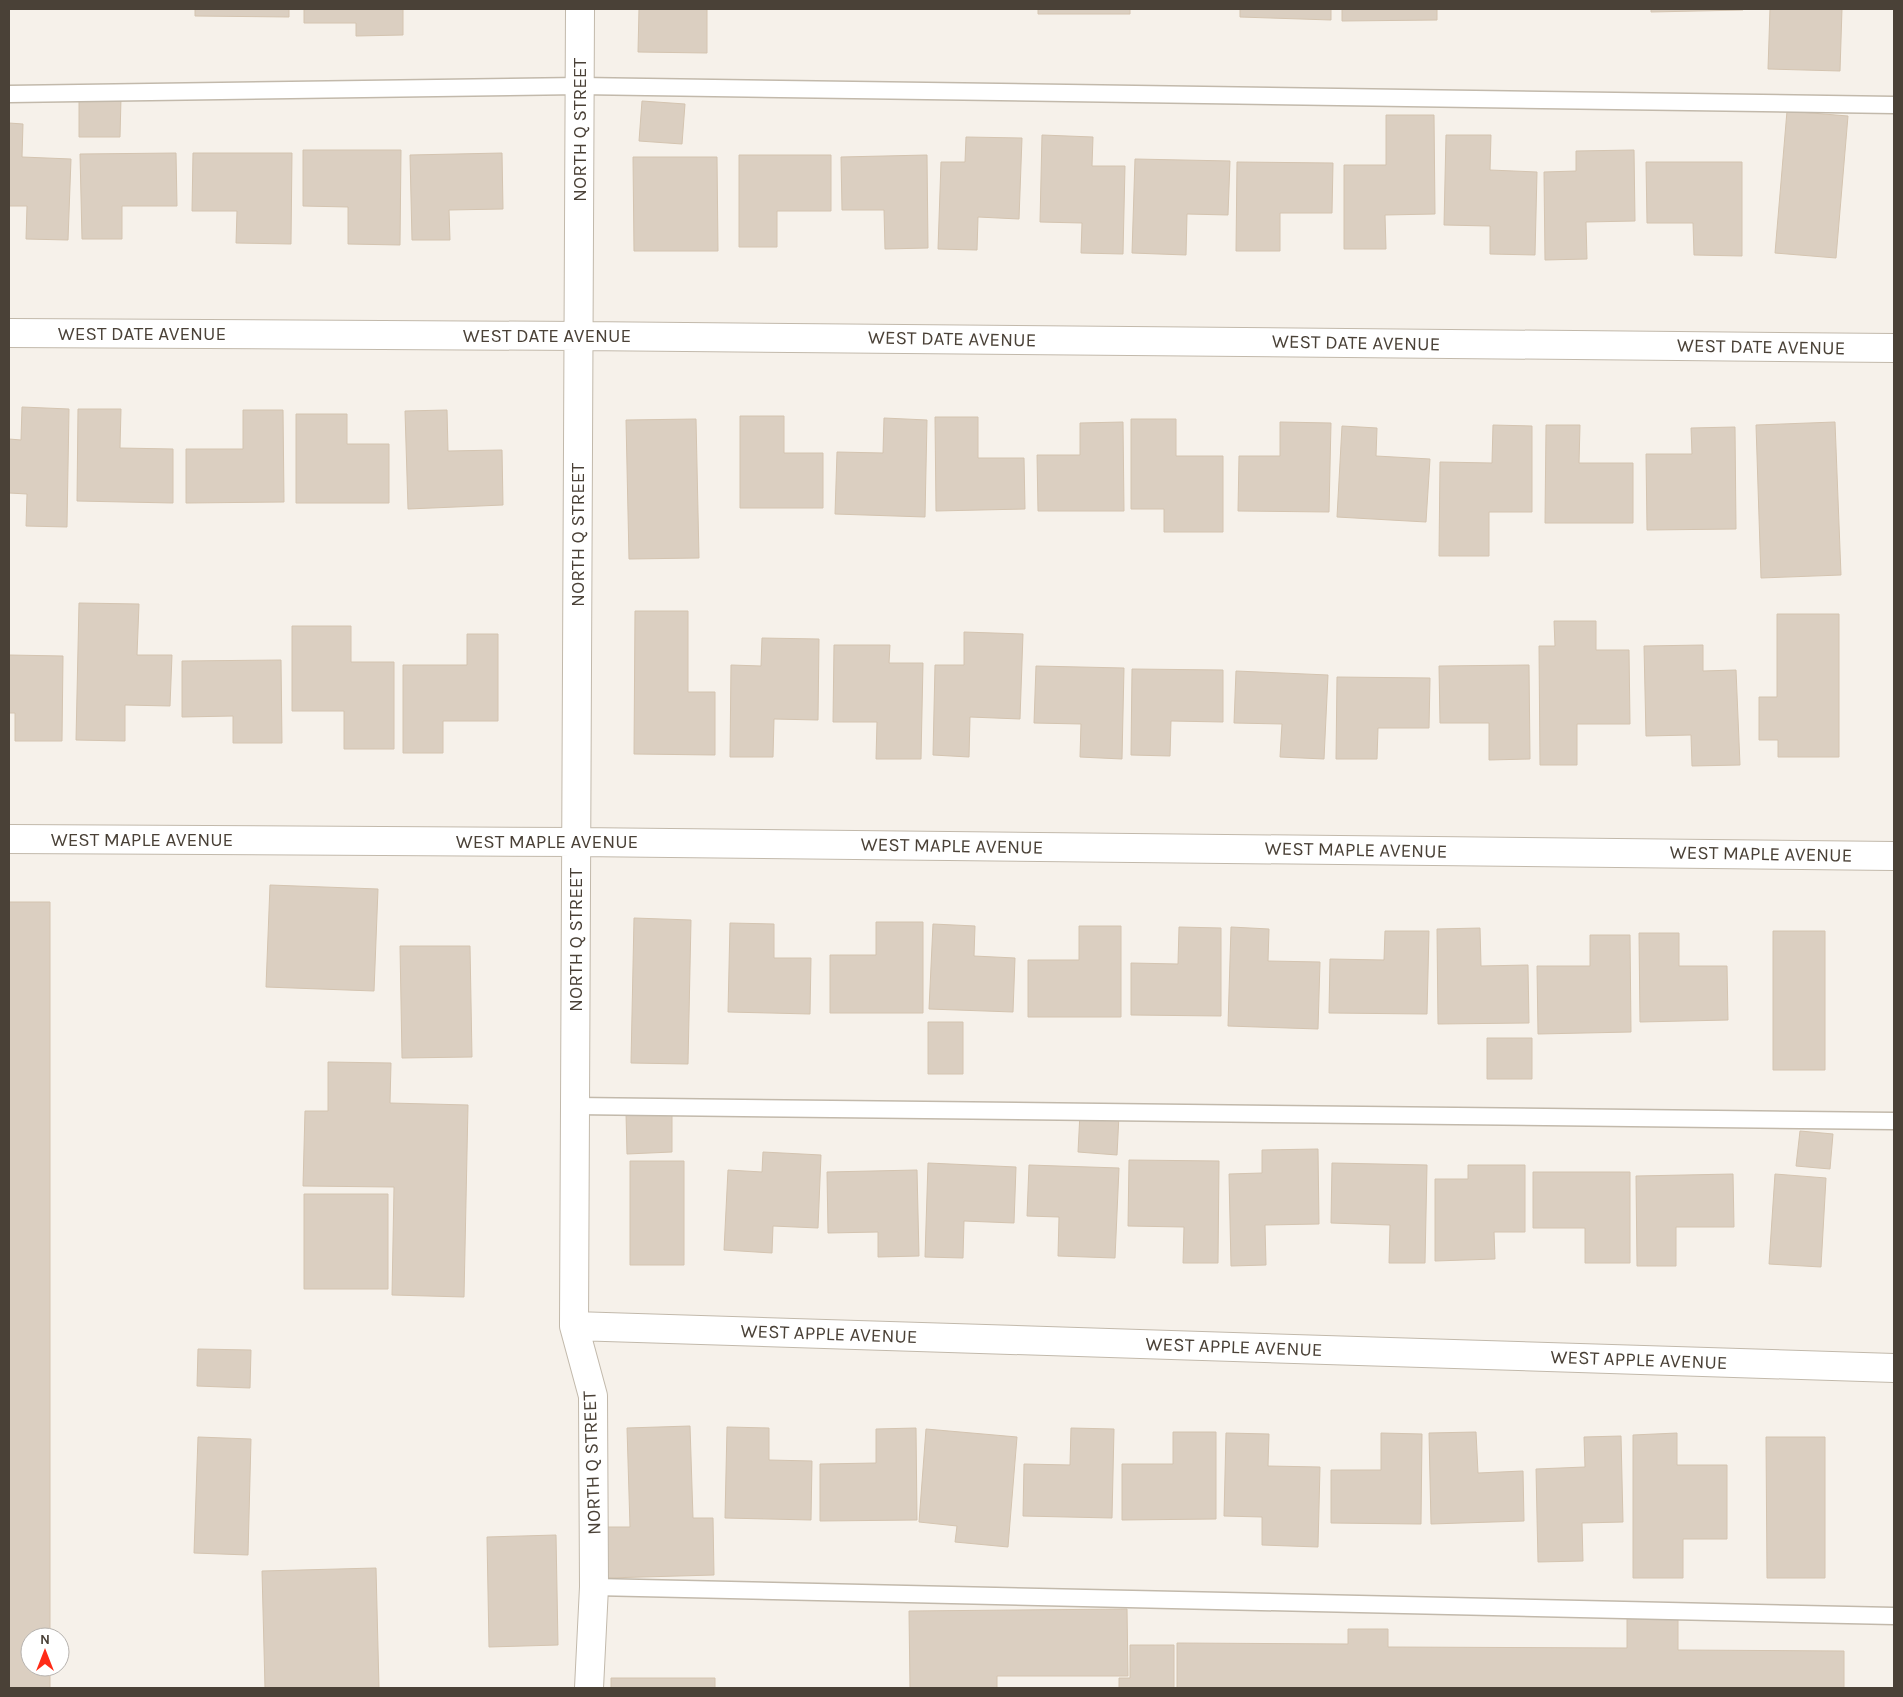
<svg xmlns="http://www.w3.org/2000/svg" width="1903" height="1697" viewBox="0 0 1903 1697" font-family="Karla,sans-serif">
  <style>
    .building { fill: #dbcfc1; stroke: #d4c4b0 }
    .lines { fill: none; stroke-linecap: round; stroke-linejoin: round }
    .service-casing { stroke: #c2b9ab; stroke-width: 19 }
    .minor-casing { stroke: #c2b9ab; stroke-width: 30 }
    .service { stroke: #fff; stroke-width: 16 }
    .minor { stroke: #fff; stroke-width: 28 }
    .labels { text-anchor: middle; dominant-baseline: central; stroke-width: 5; stroke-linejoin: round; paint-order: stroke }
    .street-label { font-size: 19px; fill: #4a4137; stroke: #fff }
  </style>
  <rect width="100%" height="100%" fill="#f6f1ea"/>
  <!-- building -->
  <path class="building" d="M 195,9 L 289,9 L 289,17 L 195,16 Z
    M 304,9 L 403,9 L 403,35 L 356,36 L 356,23 L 304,23 Z
    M 639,9 L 707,9 L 707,53 L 638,52 Z
    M 1038,9 L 1130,9 L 1130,14 L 1038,14 Z
    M 1240,9 L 1331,9 L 1331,20 L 1240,17 Z
    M 1342,9 L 1437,9 L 1437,20 L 1342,21 Z
    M 1651,9 L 1743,9 L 1743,10 L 1651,12 Z
    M 1770,9 L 1842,9 L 1840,71 L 1768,69 Z
    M 79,97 L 121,98 L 120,137 L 79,137 Z
    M 642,101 L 685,104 L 682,144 L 639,141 Z
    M 1787,111 L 1848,116 L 1836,258 L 1775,253 Z
    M 1386,115 L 1434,115 L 1435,214 L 1385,215 L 1386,249 L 1344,249 L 1344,165 L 1386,165 Z
    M 9,123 L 23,124 L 22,157 L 71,159 L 68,240 L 26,239 L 27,206 L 9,206 Z
    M 1042,135 L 1093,137 L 1092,166 L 1125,166 L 1123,254 L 1081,253 L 1082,223 L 1040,222 Z
    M 1446,135 L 1491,135 L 1490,170 L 1537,172 L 1535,255 L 1490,254 L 1490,226 L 1444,225 Z
    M 966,137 L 1022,138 L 1019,219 L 978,217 L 977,250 L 938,249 L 941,162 L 965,162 Z
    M 303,150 L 401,150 L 400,245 L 348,244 L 348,207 L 303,206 Z
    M 1634,150 L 1635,221 L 1586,222 L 1587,259 L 1545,260 L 1544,172 L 1576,171 L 1576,151 Z
    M 176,153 L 177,206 L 122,206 L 122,239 L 82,239 L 80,154 Z
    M 193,153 L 292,153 L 291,244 L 236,243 L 237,211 L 192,211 Z
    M 502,153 L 503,209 L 449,210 L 450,240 L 412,240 L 410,155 Z
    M 739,155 L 831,155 L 831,211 L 777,211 L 777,247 L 739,247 Z
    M 927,155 L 928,248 L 885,249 L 884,210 L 842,210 L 841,157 Z
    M 633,157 L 717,157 L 718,251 L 634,251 Z
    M 1135,159 L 1230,161 L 1228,215 L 1187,214 L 1186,255 L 1132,253 Z
    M 1237,162 L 1333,163 L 1332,213 L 1280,213 L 1280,251 L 1236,251 Z
    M 1646,162 L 1742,162 L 1742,256 L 1694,255 L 1693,223 L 1647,223 Z
    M 22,407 L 69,409 L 67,527 L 26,526 L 27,494 L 9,493 L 9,439 L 21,440 Z
    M 78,409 L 121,409 L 120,448 L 173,449 L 173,503 L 77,501 Z
    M 243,410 L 283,410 L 284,502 L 186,503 L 186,449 L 243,449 Z
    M 447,410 L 448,451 L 502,450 L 503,505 L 408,509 L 405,411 Z
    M 296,414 L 347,414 L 347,444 L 389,444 L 389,503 L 296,503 Z
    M 740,416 L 784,416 L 784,453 L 823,453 L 823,508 L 740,508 Z
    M 935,417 L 978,417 L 978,458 L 1024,458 L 1025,509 L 936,511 Z
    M 884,418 L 927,420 L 925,517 L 835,514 L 837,452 L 883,453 Z
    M 696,419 L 699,558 L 629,559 L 626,420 Z
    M 1131,419 L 1176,419 L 1176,456 L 1223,456 L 1223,532 L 1164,532 L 1164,509 L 1131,509 Z
    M 1123,422 L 1124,511 L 1038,511 L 1037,455 L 1080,455 L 1080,423 Z
    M 1280,422 L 1331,423 L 1329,512 L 1238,511 L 1239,456 L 1280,456 Z
    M 1835,422 L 1841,575 L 1761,578 L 1756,425 Z
    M 1493,425 L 1532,426 L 1532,512 L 1489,512 L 1489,556 L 1439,556 L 1440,462 L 1492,463 Z
    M 1546,425 L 1580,425 L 1579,463 L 1633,463 L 1633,523 L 1545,523 Z
    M 1342,426 L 1377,428 L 1376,456 L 1430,459 L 1426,522 L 1337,517 Z
    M 1735,427 L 1736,529 L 1647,530 L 1646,454 L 1692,454 L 1691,428 Z
    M 79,603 L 139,604 L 137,655 L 172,655 L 170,706 L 125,705 L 125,741 L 76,740 Z
    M 635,611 L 688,611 L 688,692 L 715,692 L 715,755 L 634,754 Z
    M 1777,614 L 1839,614 L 1839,757 L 1778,757 L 1778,740 L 1759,740 L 1759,697 L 1777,697 Z
    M 1554,621 L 1596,621 L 1596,650 L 1629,650 L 1630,724 L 1577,724 L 1577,765 L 1540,765 L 1539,646 L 1555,646 Z
    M 292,626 L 351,626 L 351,662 L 394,662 L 394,749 L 344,749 L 344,711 L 292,711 Z
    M 964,632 L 1023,634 L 1020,719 L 970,717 L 969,757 L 933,755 L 935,665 L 964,665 Z
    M 467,634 L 498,634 L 498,721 L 443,721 L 443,753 L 403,753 L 403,665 L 467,665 Z
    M 762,638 L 819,639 L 818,720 L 774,719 L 773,757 L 730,757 L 731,665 L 761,666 Z
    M 834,645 L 890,645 L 889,663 L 923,663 L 921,759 L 876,759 L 877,722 L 833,722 Z
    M 1703,645 L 1703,671 L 1736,670 L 1740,765 L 1692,766 L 1691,735 L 1646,736 L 1644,646 Z
    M 9,655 L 63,656 L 62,741 L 15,741 L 15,713 L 9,713 Z
    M 281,660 L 282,743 L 233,743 L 233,716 L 182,717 L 182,661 Z
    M 1529,665 L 1530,759 L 1489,760 L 1489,723 L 1440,723 L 1439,666 Z
    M 1036,666 L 1124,668 L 1122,759 L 1080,757 L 1081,724 L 1034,723 Z
    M 1132,669 L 1223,670 L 1223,722 L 1171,721 L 1170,756 L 1131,755 Z
    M 1236,671 L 1328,675 L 1324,759 L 1280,757 L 1282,724 L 1234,723 Z
    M 1337,677 L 1430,678 L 1429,728 L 1378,728 L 1377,759 L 1336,759 Z
    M 270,885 L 378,889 L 374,991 L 266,987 Z
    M 9,902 L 50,902 L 50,1637 L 30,1637 L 30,1667 L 50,1667 L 50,1688 L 9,1688 Z
    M 634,918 L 691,920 L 688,1064 L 631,1063 Z
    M 876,922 L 923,922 L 923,1013 L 830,1013 L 830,955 L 876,955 Z
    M 730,923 L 774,924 L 774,958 L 811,958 L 810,1014 L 728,1012 Z
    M 933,924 L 975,926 L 974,956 L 1015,958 L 1013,1012 L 929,1009 Z
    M 1079,926 L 1121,926 L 1121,1017 L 1028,1017 L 1028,960 L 1079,960 Z
    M 1179,927 L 1221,928 L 1221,1016 L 1131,1015 L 1131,963 L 1178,964 Z
    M 1231,927 L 1269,929 L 1268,961 L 1320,962 L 1318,1029 L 1228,1026 Z
    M 1480,928 L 1481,966 L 1528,965 L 1529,1023 L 1438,1024 L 1437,929 Z
    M 1385,931 L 1429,931 L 1427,1014 L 1329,1013 L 1330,959 L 1384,960 Z
    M 1773,931 L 1825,931 L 1825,1070 L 1773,1070 Z
    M 1639,933 L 1679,933 L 1679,966 L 1727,966 L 1728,1020 L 1640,1022 Z
    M 1590,935 L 1630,935 L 1631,1032 L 1538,1034 L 1537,966 L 1590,966 Z
    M 400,946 L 470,946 L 472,1057 L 402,1058 Z
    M 928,1022 L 963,1022 L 963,1074 L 928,1074 Z
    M 1487,1038 L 1532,1038 L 1532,1079 L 1487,1079 Z
    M 328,1062 L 391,1063 L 390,1103 L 468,1105 L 464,1297 L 392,1295 L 394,1187 L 303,1186 L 305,1111 L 328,1111 Z
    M 672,1112 L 672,1152 L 627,1154 L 626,1113 Z
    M 1080,1113 L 1119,1115 L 1117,1155 L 1078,1152 Z
    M 1800,1131 L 1833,1134 L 1830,1169 L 1796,1166 Z
    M 1318,1149 L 1319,1224 L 1265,1225 L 1266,1265 L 1231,1266 L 1229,1174 L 1262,1173 L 1262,1150 Z
    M 763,1152 L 821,1155 L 818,1228 L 773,1226 L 772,1253 L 724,1250 L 728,1170 L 762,1172 Z
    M 1129,1160 L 1219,1161 L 1218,1263 L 1183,1263 L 1184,1227 L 1128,1226 Z
    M 630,1161 L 684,1161 L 684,1265 L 630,1265 Z
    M 928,1163 L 1016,1167 L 1014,1223 L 964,1221 L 963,1258 L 925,1257 Z
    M 1332,1163 L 1427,1165 L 1425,1263 L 1389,1263 L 1390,1225 L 1331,1223 Z
    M 1029,1165 L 1119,1168 L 1115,1258 L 1058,1256 L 1059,1217 L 1027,1216 Z
    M 1468,1165 L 1525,1165 L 1525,1232 L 1494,1232 L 1495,1259 L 1435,1261 L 1435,1179 L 1468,1179 Z
    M 917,1170 L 919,1256 L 878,1257 L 878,1232 L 828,1233 L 827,1172 Z
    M 1533,1172 L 1630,1172 L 1630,1263 L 1585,1263 L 1585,1228 L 1533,1228 Z
    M 1733,1174 L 1734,1227 L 1676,1227 L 1676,1266 L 1637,1266 L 1636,1176 Z
    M 1775,1174 L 1826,1178 L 1821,1267 L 1769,1264 Z
    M 304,1194 L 388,1194 L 388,1289 L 304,1289 Z
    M 198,1349 L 251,1350 L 250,1388 L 197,1386 Z
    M 690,1426 L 693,1518 L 713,1518 L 714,1575 L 607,1578 L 606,1527 L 630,1527 L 627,1428 Z
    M 727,1427 L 769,1428 L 769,1460 L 812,1461 L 811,1520 L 725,1518 Z
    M 916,1428 L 917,1520 L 820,1521 L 820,1464 L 876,1463 L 876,1429 Z
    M 1071,1428 L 1114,1429 L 1112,1518 L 1023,1516 L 1024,1464 L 1070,1465 Z
    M 926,1429 L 1017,1437 L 1008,1547 L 955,1542 L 957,1526 L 919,1522 Z
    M 1173,1432 L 1216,1432 L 1216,1519 L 1122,1520 L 1122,1464 L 1173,1464 Z
    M 1476,1432 L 1478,1473 L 1523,1471 L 1524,1521 L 1431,1524 L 1429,1433 Z
    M 1226,1433 L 1269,1434 L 1268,1466 L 1320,1467 L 1318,1547 L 1262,1545 L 1262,1517 L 1224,1516 Z
    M 1381,1433 L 1422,1434 L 1421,1524 L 1331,1523 L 1331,1470 L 1381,1470 Z
    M 1677,1433 L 1677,1465 L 1727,1465 L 1727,1539 L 1683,1539 L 1683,1578 L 1633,1578 L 1633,1435 Z
    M 1621,1436 L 1623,1522 L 1582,1523 L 1583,1561 L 1538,1562 L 1536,1469 L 1585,1467 L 1584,1437 Z
    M 198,1437 L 251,1439 L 248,1555 L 194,1553 Z
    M 1766,1437 L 1825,1437 L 1825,1578 L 1767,1578 Z
    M 556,1535 L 558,1645 L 489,1647 L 487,1537 Z
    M 376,1568 L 379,1688 L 265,1688 L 262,1571 Z
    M 1127,1609 L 1128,1676 L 997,1676 L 997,1688 L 910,1688 L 909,1611 Z
    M 1627,1615 L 1678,1615 L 1678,1650 L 1844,1651 L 1844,1688 L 1177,1688 L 1177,1643 L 1348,1644 L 1348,1629 L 1388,1629 L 1388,1647 L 1627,1648 Z
    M 1130,1645 L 1174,1645 L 1174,1688 L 1119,1688 L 1119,1678 L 1130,1678 Z
    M 611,1678 L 715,1678 L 715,1688 L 611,1688 Z"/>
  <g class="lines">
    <!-- service casing -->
    <g class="service-casing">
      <path id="service" d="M 9,94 L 580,86 L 1894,105
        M 575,1106 L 1894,1121
        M 594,1587 L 1894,1616"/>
    </g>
    <!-- minor casing -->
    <g class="minor-casing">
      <path id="minor" d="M 580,9 L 574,1326 L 593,1396 L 594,1587 L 589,1688
        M 9,333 L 580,336 L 1894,348
        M 9,839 L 577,842 L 1894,856
        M 574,1326 L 1894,1368"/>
    </g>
    <!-- service -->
    <use href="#service" class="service"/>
    <!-- minor -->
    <use href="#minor" class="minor"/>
  </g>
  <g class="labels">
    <!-- street labels -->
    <g class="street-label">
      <text transform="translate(580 130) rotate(-90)">NORTH Q STREET</text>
      <text x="142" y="334">WEST DATE AVENUE</text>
      <text x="547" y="336">WEST DATE AVENUE</text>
      <text transform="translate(952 339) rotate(1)">WEST DATE AVENUE</text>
      <text transform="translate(1356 343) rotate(1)">WEST DATE AVENUE</text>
      <text transform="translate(1761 347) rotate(1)">WEST DATE AVENUE</text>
      <text transform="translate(578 535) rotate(-90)">NORTH Q STREET</text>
      <text x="142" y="840">WEST MAPLE AVENUE</text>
      <text x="547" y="842">WEST MAPLE AVENUE</text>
      <text transform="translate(952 846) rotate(1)">WEST MAPLE AVENUE</text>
      <text transform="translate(1356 850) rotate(1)">WEST MAPLE AVENUE</text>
      <text transform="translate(1761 854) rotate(1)">WEST MAPLE AVENUE</text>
      <text transform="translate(576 940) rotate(-90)">NORTH Q STREET</text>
      <text transform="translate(829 1334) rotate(2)">WEST APPLE AVENUE</text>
      <text transform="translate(1234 1347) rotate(2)">WEST APPLE AVENUE</text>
      <text transform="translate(1639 1360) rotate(2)">WEST APPLE AVENUE</text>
      <text transform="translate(592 1463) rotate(-92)">NORTH Q STREET</text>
    </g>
  </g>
  <!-- border -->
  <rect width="1903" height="1697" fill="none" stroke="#4a4137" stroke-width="20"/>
  <!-- north arrow -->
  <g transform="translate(45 1652)"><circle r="24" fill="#ffffff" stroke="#b7b3af"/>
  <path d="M0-4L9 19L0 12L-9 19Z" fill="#ff2b17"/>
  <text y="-8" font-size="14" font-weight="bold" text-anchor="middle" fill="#4a4137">N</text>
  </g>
</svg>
